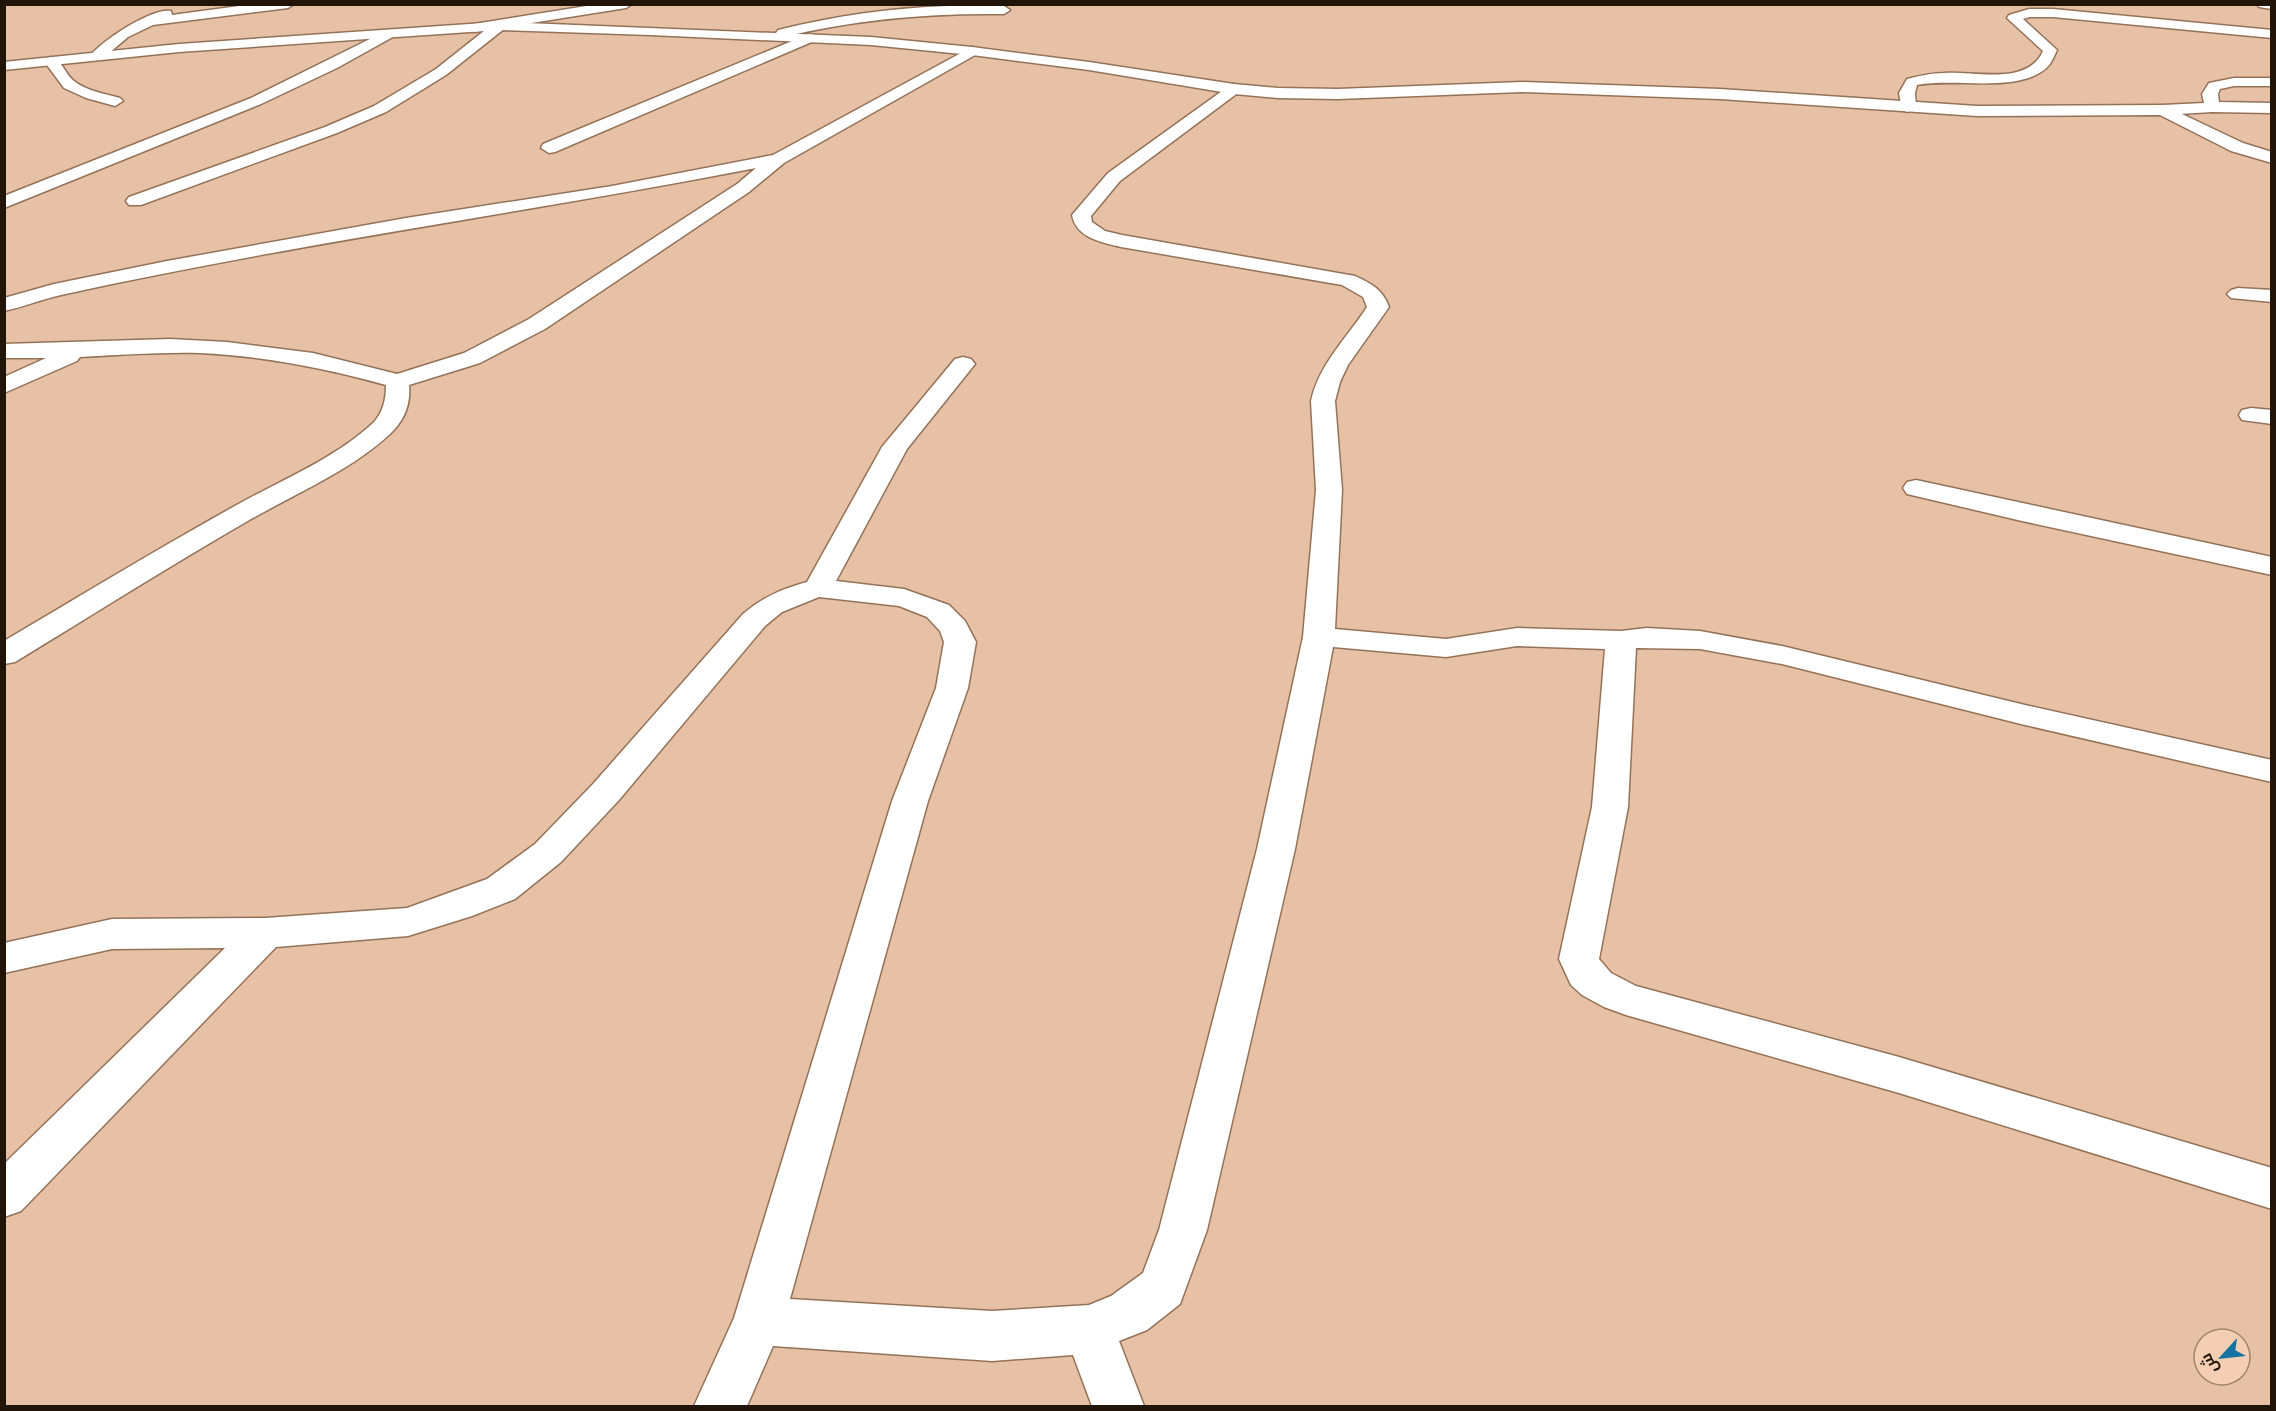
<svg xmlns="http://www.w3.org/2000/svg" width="2276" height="1411" viewBox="0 0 2276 1411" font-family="'Archivo Narrow',Cairo,sans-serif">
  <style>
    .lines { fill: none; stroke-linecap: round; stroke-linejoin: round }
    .minor-casing { stroke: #947258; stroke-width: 3 }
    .tertiary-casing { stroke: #947258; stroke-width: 3 }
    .secondary-casing { stroke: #947258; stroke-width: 3 }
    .minor { fill: #fff; fill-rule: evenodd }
    .tertiary { fill: #fff; fill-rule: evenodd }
    .secondary { fill: #fff; fill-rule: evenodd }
  </style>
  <rect width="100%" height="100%" fill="#e7c1a5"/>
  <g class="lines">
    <!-- minor casing -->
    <g class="minor-casing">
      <path id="minor" d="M 254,4 L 294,4 L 288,8 L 153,25 L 128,37 L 102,59 L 92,59 L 90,56 C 101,41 153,7 171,11 L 172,15 Z
        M 2257,4 L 2272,4 L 2272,9 L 2259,7 Z
        M 948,6 L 1004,6 L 1010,10 L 1004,14 C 928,13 857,19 783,37 L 776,33 L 778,30 C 834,16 890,8 948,6 Z
        M 2029,9 L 2053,9 L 2272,30 L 2272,38 L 2053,17 L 2030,17 L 2023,19 L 2057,50 C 2053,59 2050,67 2041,72 C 2010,92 1954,78 1917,85 L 1915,93 L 1916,107 L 1908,112 L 1902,110 L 1899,93 L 1907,79 C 1919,76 1931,73 1944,73 C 1974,71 2028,86 2043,51 L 2007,18 L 2009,15 Z
        M 499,22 L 506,26 L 504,29 L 446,75 L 386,112 L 337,133 L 141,205 L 129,205 L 126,201 L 129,197 L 325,127 L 374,106 L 436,69 L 494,23 Z
        M 386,31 L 391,32 L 393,35 L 391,38 L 337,68 L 261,104 L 4,208 L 4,196 L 251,98 Z
        M 809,34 L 814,35 L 816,38 L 814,41 L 555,152 L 549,153 L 541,148 L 543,144 Z
        M 972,47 L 977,48 L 979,51 L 977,54 L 784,163 L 749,192 L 545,329 L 480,363 L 409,385 C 411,404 404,421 390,434 C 349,472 294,494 246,522 C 168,567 92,615 15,662 L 4,664 L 4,641 C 80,596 156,550 233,507 C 279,481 333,460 373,423 C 383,413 386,399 386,385 C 325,368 263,356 200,353 C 160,352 120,355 80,357 L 77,361 L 4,393 L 4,377 L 46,358 L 4,358 L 4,344 L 170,339 L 227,342 L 313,353 L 397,374 L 464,353 L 529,319 L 737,184 L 756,168 C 525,213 291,244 61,295 C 42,299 24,307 4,311 L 4,298 L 54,284 L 167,261 L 406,218 L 612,186 L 773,155 Z
        M 51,57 C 62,60 65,74 74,81 C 86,91 106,94 120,98 L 123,101 L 115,106 L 86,98 L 64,88 L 44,61 Z
        M 2234,78 L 2272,78 L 2272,86 L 2234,86 L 2220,89 L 2218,94 L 2219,102 L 2272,103 L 2272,113 L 2212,112 L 2163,115 L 2155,110 L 2163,105 L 2204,103 L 2202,94 L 2209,83 Z
        M 1234,84 L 1242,89 L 1239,92 L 1120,181 L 1091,216 L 1092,222 L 1105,231 L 1122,235 L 1355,276 C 1371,283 1383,290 1389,307 L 1348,365 L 1340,382 L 1335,401 L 1342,490 L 1335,629 L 1446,639 L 1517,628 L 1621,631 L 1647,628 L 1700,631 L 1782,646 L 2025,705 L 2272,760 L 2272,782 L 2025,725 L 1782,664 L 1700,649 L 1636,648 L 1628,807 L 1599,959 L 1611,973 L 1636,986 L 1899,1057 L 2272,1168 L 2272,1209 L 1899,1093 L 1626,1015 L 1604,1007 L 1582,995 L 1571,985 L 1559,959 L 1592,807 L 1605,649 L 1517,646 L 1446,657 L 1333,647 L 1295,849 L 1207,1230 L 1180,1304 L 1147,1330 L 1119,1341 L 1144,1406 L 1092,1406 L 1073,1355 L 992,1361 L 773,1346 L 747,1406 L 694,1406 L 734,1318 L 892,801 L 936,688 L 944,642 L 940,631 L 927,617 L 899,606 L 819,597 L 782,612 L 765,626 L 619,800 L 561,862 L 515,899 L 472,916 L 408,936 L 276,947 L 21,1211 L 4,1217 L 4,1164 L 225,948 L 112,949 L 4,973 L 4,943 L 112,919 L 265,918 L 407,908 L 487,879 L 535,844 L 593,784 L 743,614 C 763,597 782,589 807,582 L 882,447 L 955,359 L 963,357 L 971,359 L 975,364 L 907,449 L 836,581 L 904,589 L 949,605 L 965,621 L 976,642 L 968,688 L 928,801 L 790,1299 L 992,1311 L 1089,1305 L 1111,1296 L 1143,1273 L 1159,1230 L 1257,849 L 1303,637 L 1316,490 L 1311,401 C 1319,364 1347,338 1367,307 L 1363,297 L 1342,285 L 1121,247 C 1101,242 1076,238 1072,215 L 1108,173 L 1229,86 Z
        M 2238,288 L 2272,290 L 2272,302 L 2231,298 L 2227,294 L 2231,290 Z
        M 2251,408 L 2272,410 L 2272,424 L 2242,420 L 2239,415 L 2242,410 Z
        M 1916,480 L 2272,557 L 2272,575 L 2022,521 L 1907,494 L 1903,488 L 1907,482 Z"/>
    </g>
    <!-- tertiary casing -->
    <g class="tertiary-casing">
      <path id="tertiary" d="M 599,4 L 632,4 L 626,8 L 474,32 L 467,28 L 474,24 Z"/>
    </g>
    <!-- secondary casing -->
    <g class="secondary-casing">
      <path id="secondary" d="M 499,22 L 871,37 L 972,47 L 1089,62 L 1234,84 L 1278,88 L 1338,89 L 1522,82 L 1720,89 L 1977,106 L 2163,105 L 2243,143 L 2272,152 L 2272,163 L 2231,151 L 2160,115 L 1977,116 L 1720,99 L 1522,92 L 1338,99 L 1278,98 L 1234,94 L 1089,70 L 972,55 L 871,45 L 650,35 L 499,30 L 179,52 L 4,70 L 4,62 L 179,44 Z"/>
    </g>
    <!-- minor -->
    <use href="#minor" class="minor"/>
    <!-- tertiary -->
    <use href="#tertiary" class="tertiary"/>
    <!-- secondary -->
    <use href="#secondary" class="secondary"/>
  </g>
  <!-- border -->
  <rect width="2276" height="1411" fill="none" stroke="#211409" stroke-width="12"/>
  <!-- north arrow -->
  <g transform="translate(2222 1357) rotate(243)"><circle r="28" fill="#f4ceb2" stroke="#a0846e" stroke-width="1.5"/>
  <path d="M0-4.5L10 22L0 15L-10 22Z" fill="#1672a0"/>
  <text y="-9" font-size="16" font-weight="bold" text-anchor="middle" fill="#211409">ش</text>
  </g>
</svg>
